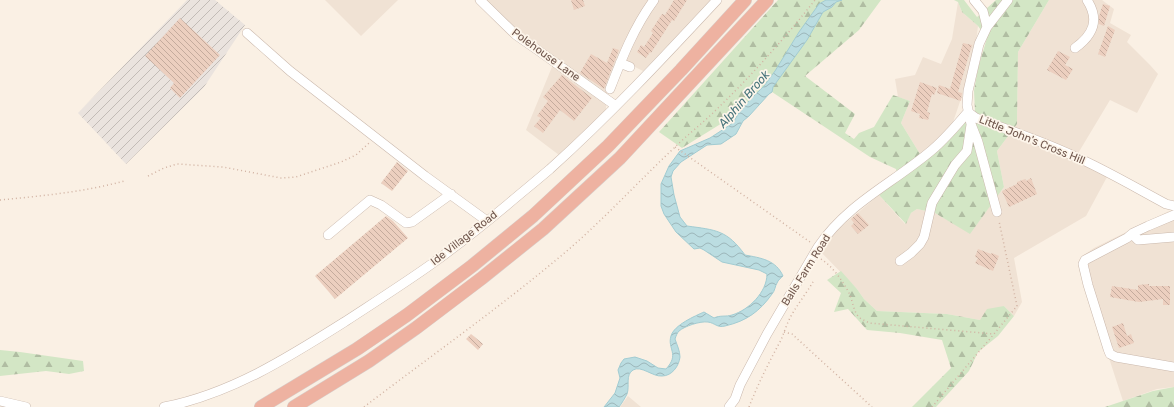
<svg xmlns="http://www.w3.org/2000/svg" width="1174" height="407" viewBox="0 0 1174 407" font-family="Rubik,sans-serif">
  <style>
    .residential { fill: #f0e2d4 }
    .industrial { fill: url(#industrial-furrows) }
    .forest { fill: url(#forest-firs) }
    .water { fill: url(#water-waves); stroke: #a2ccd2 }
    .building { fill: url(#building-back-hatch) }
    .lines { fill: none; stroke-linecap: round; stroke-linejoin: round }
    .minor-casing { stroke: #cab8ac; stroke-width: 10 }
    .highway-casing { stroke: #d7d0cd; stroke-width: 14 }
    .path { stroke: #d1b2a2; stroke-width: 1.5; stroke-dasharray: 1 3; stroke-linecap: butt }
    .minor { stroke: #fff; stroke-width: 9 }
    .highway { stroke: #eeb2a1; stroke-width: 13 }
    .labels { text-anchor: middle; dominant-baseline: central; stroke-width: 3.5; stroke-linejoin: round; paint-order: stroke }
    .street-label { font-size: 11px; fill: #70574d; stroke: #fdf5ea }
    .water-label { font-size: 12px; font-style: italic; fill: #46737b; stroke: #fdf5ea }
  </style>
  <defs>
    <pattern id="industrial-furrows" width="10" height="10" patternUnits="userSpaceOnUse"><rect width="10" height="10" fill="#eae3de"/><path d="M-1 1l2-2M0 10L10 0M9 11l2-2" fill="none" stroke="#c2bbb6"/></pattern>
    <pattern id="forest-firs" width="22" height="20" patternUnits="userSpaceOnUse"><rect width="22" height="20" fill="#d3e6c5"/><path d="M5 1l3.5 6h-7zM16 11l3.5 6h-7z" fill="#b0bda2"/></pattern>
    <pattern id="water-waves" width="16" height="10" patternUnits="userSpaceOnUse"><rect width="16" height="10" fill="#bbdde1"/><path d="M0 5q4-4 8 0t8 0" fill="none" stroke="#9cb6b9"/></pattern>
    <pattern id="building-back-hatch" width="6" height="6" patternUnits="userSpaceOnUse"><rect width="6" height="6" fill="#eccfbf"/><path d="M-1 5l2 2M0 0l6 6M5-1l2 2" fill="none" stroke="#c4ab9d"/></pattern>
  </defs>
  <rect width="100%" height="100%" fill="#faf0e4"/>
  <!-- residential -->
  <path class="residential" d="M 325,0 L 398,0 L 361,36 Z
    M 474,0 L 712,0 L 643,71 L 621,60 L 606,95 L 606,110 L 559,155 L 526,130 L 554,62 L 532,47 Z
    M 1049,0 L 1102,0 L 1114,9 L 1110,23 L 1131,35 L 1127,42 L 1150,65 L 1158,74 L 1137,113 L 1110,100 L 1074,160 L 1107,177 L 1086,216 L 1014,258 L 1022,302 L 1014,316 L 1004,306 L 980,320 L 947,314 L 877,311 L 864,299 L 857,289 L 820,251 L 837,230 L 879,195 L 905,224 L 911,213 L 917,209 L 935,213 L 970,233 L 1004,187 L 997,151 L 1017,124 L 1018,52 Z
    M 958,2 L 962,12 L 978,26 L 976,42 L 965,87 L 952,125 L 935,142 L 920,154 L 901,123 L 910,101 L 898,97 L 895,79 L 915,75 L 923,57 L 941,64 L 952,39 Z
    M 1169,211 L 1174,213 L 1174,387 L 1157,389 L 1123,401 L 1080,269 L 1080,259 L 1084,255 L 1094,248 Z
    M 628,396 L 641,407 L 620,407 Z"/>
  <!-- industrial -->
  <path class="industrial" d="M 187,0 L 215,0 L 245,25 L 204,87 L 126,164 L 78,113 Z"/>
  <!-- forest -->
  <path class="forest" d="M 778,0 L 881,0 L 859,30 L 805,76 L 855,114 L 845,133 L 854,139 L 859,133 L 874,127 L 893,95 L 910,101 L 901,123 L 920,154 L 957,132 L 975,111 L 974,91 L 978,68 L 987,38 L 978,26 L 962,12 L 958,2 L 954,0 L 964,0 L 977,17 L 996,0 L 1049,0 L 1018,52 L 1017,124 L 997,151 L 1004,187 L 970,234 L 935,213 L 917,209 L 911,213 L 906,224 L 879,195 L 898,180 L 896,169 L 870,157 L 772,92 L 682,148 L 659,132 Z
    M 841,271 L 857,289 L 864,299 L 877,311 L 947,314 L 980,320 L 987,309 L 1004,306 L 1014,316 L 998,336 L 978,352 L 969,371 L 936,407 L 912,407 L 951,368 L 942,340 L 900,333 L 867,330 L 848,309 L 834,312 L 841,293 L 827,280 Z
    M 0,350 L 20,352 L 83,361 L 84,371 L 69,374 L 46,371 L 0,376 Z
    M 1174,387 L 1174,407 L 1105,407 L 1153,391 Z"/>
  <!-- water -->
  <path class="water" d="M 826,0 L 842,0 L 836,2 L 832,7 L 823,12 L 807,40 L 773,87 L 772,92 L 769,94 L 749,116 L 743,121 L 736,134 L 721,144 L 707,145 L 681,162 L 673,171 L 671,177 L 674,195 L 680,217 L 687,226 C 716,230 727,230 745,255 C 761,258 776,260 783,276 C 781,278 778,280 777,283 C 775,286 775,291 772,294 C 760,311 747,321 725,326 C 717,328 715,323 708,322 C 700,321 685,326 679,331 C 677,333 676,336 675,339 C 677,345 680,351 680,357 C 679,366 672,376 662,376 C 653,377 641,365 633,370 C 625,375 630,386 627,394 C 625,398 622,403 619,407 L 604,407 L 615,393 L 620,378 L 618,370 L 621,363 L 624,359 L 635,357 L 647,361 L 658,368 L 666,369 C 680,354 667,349 671,336 C 674,325 695,316 704,312 L 714,318 C 720,315 726,317 732,315 C 749,310 767,292 767,274 L 759,270 L 722,262 L 704,250 L 700,248 L 694,249 L 676,232 L 664,214 L 661,206 L 661,184 L 669,166 L 680,151 L 710,138 L 733,123 L 741,109 L 764,86 L 775,71 L 799,32 L 819,4 Z"/>
  <!-- building -->
  <path class="building" d="M 571,0 L 583,0 L 585,6 L 574,10 Z
    M 674,0 L 687,0 L 674,21 L 672,20 L 651,53 L 650,52 L 646,58 L 637,52 L 641,45 L 644,47 L 653,33 L 651,31 L 662,14 L 665,15 Z
    M 1103,4 L 1110,6 L 1104,26 L 1099,24 L 1099,16 Z
    M 180,18 L 220,55 L 180,98 L 170,88 L 174,83 L 145,56 Z
    M 1108,26 L 1115,30 L 1105,57 L 1098,54 Z
    M 963,43 L 972,45 L 958,92 L 962,93 L 961,101 L 937,93 L 939,85 L 950,89 Z
    M 613,48 L 619,50 L 604,89 L 580,73 L 591,54 L 607,63 Z
    M 1058,51 L 1070,57 L 1065,65 L 1073,69 L 1066,80 L 1047,70 Z
    M 562,75 L 592,98 L 574,121 L 560,110 L 543,133 L 534,126 L 541,118 L 537,116 L 548,101 L 543,97 Z
    M 920,82 L 937,88 L 934,95 L 932,94 L 927,112 L 930,113 L 928,120 L 919,118 L 920,114 L 911,111 Z
    M 397,162 L 408,171 L 392,191 L 381,183 Z
    M 1031,178 L 1037,194 L 1009,207 L 1002,191 L 1017,184 L 1017,182 L 1025,179 L 1026,181 Z
    M 858,213 L 869,225 L 858,234 L 851,226 L 854,223 L 851,219 Z
    M 386,216 L 393,221 L 408,238 L 335,299 L 315,276 Z
    M 978,249 L 991,254 L 992,253 L 999,256 L 993,271 L 975,263 L 978,258 L 975,257 Z
    M 1149,284 L 1149,286 L 1170,286 L 1170,305 L 1163,305 L 1163,299 L 1139,302 L 1110,297 L 1112,286 L 1138,290 L 1138,285 Z
    M 1123,323 L 1127,336 L 1131,334 L 1134,343 L 1119,348 L 1112,327 Z
    M 471,334 L 483,344 L 478,350 L 466,339 Z"/>
  <g class="lines">
    <!-- minor casing -->
    <g class="minor-casing">
      <path id="minor" d="M 480,0 L 516,35 L 539,51 L 616,106
        M 974,0 L 983,11 L 987,27
        M 247,33 L 290,71 L 425,176 L 487,221
        M 1075,48 C 1093,35 1100,20 1087,0
        M 620,63 L 630,67
        M 610,89 C 622,58 634,27 654,0
        M 968,112 L 976,118 C 1009,130 1042,141 1074,156 C 1106,170 1136,188 1166,204 L 1174,206
        M 997,212 L 978,142 L 971,124 L 967,105 L 968,91 L 979,44 L 987,27 L 1008,0
        M 1174,215 L 1148,226 L 1133,233 L 1127,238 L 1085,260 L 1083,264 L 1088,285 L 1108,349 L 1110,354 L 1116,357 L 1174,367
        M 1133,233 L 1135,237 L 1138,240 L 1174,237
        M 328,235 L 370,200 L 381,205 L 406,223 L 412,222 L 451,194
        M 900,261 L 911,253 L 920,244 L 924,237 L 932,203 L 955,165 L 967,151 L 971,125
        M 0,401 L 26,407
        M 164,407 C 231,394 289,357 346,321 C 375,302 405,283 433,263 C 458,245 483,225 507,205 C 521,193 536,181 550,169 C 609,116 663,58 717,0
        M 729,407 L 735,399 L 740,385 L 767,334 L 818,247 C 848,203 892,184 932,150 C 945,139 957,125 968,112"/>
    </g>
    <!-- highway casing -->
    <g class="highway-casing">
      <path id="highway" d="M 261,407 L 357,349 L 407,315 L 472,266 L 533,216 L 608,146 L 681,70 L 745,0
        M 294,407 L 369,361 L 416,328 L 482,278 L 543,229 L 620,158 L 767,0"/>
    </g>
    <!-- path -->
    <path class="path" d="M 675,147 L 810,242
      M 148,176 L 164,168 L 177,164 L 223,167 L 281,178 L 296,177 L 341,162 L 356,155 L 369,143
      M 0,200 C 41,196 84,192 124,181
      M 821,259 C 833,267 842,280 849,293 C 853,301 853,312 860,318 C 863,320 866,321 869,323 L 994,334
      M 784,332 L 792,334 L 872,407
      M 364,407 C 432,355 502,306 568,250 C 605,218 638,182 674,148 C 687,135 703,123 717,109 C 752,75 785,38 815,0
      M 749,407 C 758,384 769,362 781,340 C 785,330 788,320 794,311 C 800,301 808,291 814,280
      M 932,407 L 994,334 L 1017,306 L 999,221"/>
    <!-- minor -->
    <use href="#minor" class="minor"/>
    <!-- highway -->
    <use href="#highway" class="highway"/>
  </g>
  <g class="labels">
    <!-- street labels -->
    <g class="street-label">
      <text transform="translate(546 55) rotate(36)">Polehouse Lane</text>
      <text transform="translate(1032 140) rotate(22)">Little John's Cross Hill</text>
      <text transform="translate(464 238) rotate(-38)">Ide Village Road</text>
      <text transform="translate(806 270) rotate(-58)">Balls Farm Road</text>
    </g>
    <!-- water labels -->
    <g class="water-label">
      <text transform="translate(744 99) rotate(-49)">Alphin Brook</text>
    </g>
  </g>
</svg>
